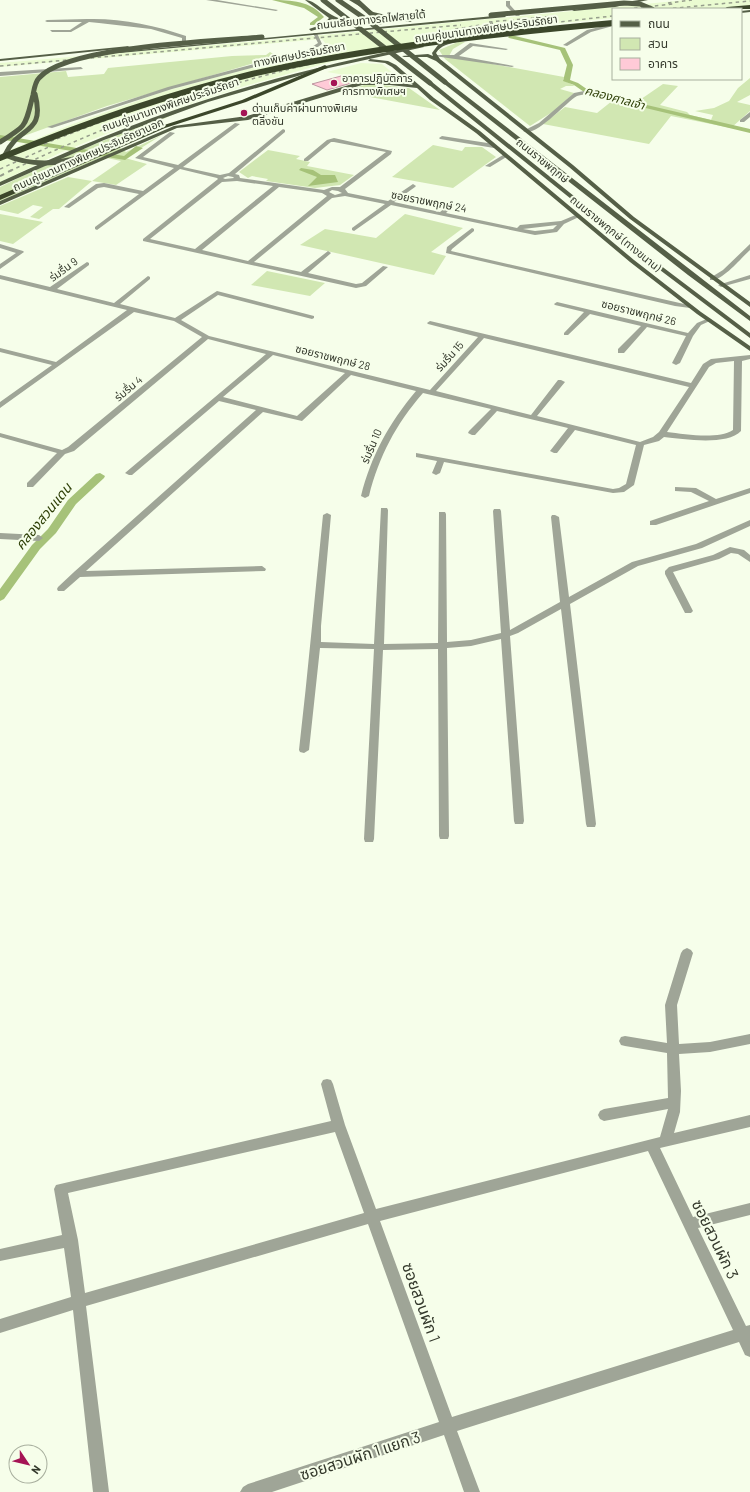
<svg xmlns="http://www.w3.org/2000/svg" width="750" height="1492" viewBox="0 0 750 1492" font-family="Barlow,'Noto Sans Thai',sans-serif">
  <style>
    .built { fill: #eafbd1 }
    .green { fill: #d1e7b2 }
    .water { fill: #a6c279 }
    .lines { fill: none; stroke-linecap: round; stroke-linejoin: round }
    .canal { fill: #a6c279; fill-rule: evenodd }
    .building { fill: #ffcad7; stroke: #bd97a0 }
    .minor { fill: #9fa597; fill-rule: evenodd }
    .major { fill: #555f47; fill-rule: evenodd }
    .highway { fill: #3c472b; fill-rule: evenodd }
    .rail-far1 { stroke: #969d8c; stroke-width: 1.5; stroke-dasharray: 3.5 3.5; stroke-linecap: butt }
    .rail { stroke: #969d8c; stroke-width: 2; stroke-dasharray: 4.5 4.5; stroke-linecap: butt }
    .major-bridge { stroke: #555f47; stroke-width: 5 }
    .highway-bridge { stroke: #3c472b; stroke-width: 6 }
    .poi-dot { fill: #a51455; stroke: #f6feea; stroke-width: 1.5 }
    .labels { text-anchor: middle; dominant-baseline: central; stroke-width: 4; stroke-linejoin: round; paint-order: stroke }
    .far-street-label { font-size: 11px; fill: #34392c; stroke: #f6feea }
    .far-poi-label { font-size: 11px; fill: #34392c; stroke: #f6feea; text-anchor: start }
    .far-water-label { font-size: 12px; font-style: italic; fill: #2f4008; stroke: #f6feea }
    .water-label { font-size: 14px; font-style: italic; fill: #2f4008; stroke: #f6feea }
    .near-street-label { font-size: 16px; fill: #34392c; stroke: #f6feea }
  </style>
  <rect width="100%" height="100%" fill="#f6feea"/>
  <!-- built -->
  <path class="built" d="M 686,0 L 750,0 L 750,6 L 716,9 L 613,9 L 613,18 L 530,26 L 334,61 L 238,88 L 133,123 L 62,152 L 0,182 L 0,155 L 12,149 L 70,125 L 162,92 L 309,52 L 319,48 L 325,43 L 322,39 L 0,67 L 0,63 L 260,41 Z
    M 361,63 L 382,64 L 401,80 L 400,83 L 387,82 L 327,72 Z"/>
  <!-- green -->
  <path class="green" d="M 458,42 L 465,42 L 453,49 L 449,56 L 564,77 L 563,80 L 575,86 L 566,86 L 560,89 L 574,93 L 554,111 L 530,126 L 445,59 L 439,50 Z
    M 270,52 L 275,55 L 268,59 L 107,106 L 10,141 L 0,139 L 0,77 L 66,71 L 68,77 L 104,74 L 108,68 L 232,56 L 266,55 Z
    M 750,78 L 750,95 L 737,102 L 750,105 L 750,111 L 731,128 L 671,116 L 649,144 L 543,124 L 565,107 L 597,113 L 612,101 L 631,106 L 663,84 L 678,86 L 660,105 L 687,112 L 690,115 L 711,120 L 713,115 L 695,111 L 714,108 L 729,101 L 738,88 Z
    M 364,85 L 382,85 L 409,88 L 440,110 L 343,92 Z
    M 181,111 L 150,125 L 116,145 L 126,152 L 162,135 L 125,158 L 147,164 L 116,185 L 92,181 L 59,209 L 53,209 L 39,219 L 30,217 L 43,207 L 33,205 L 18,214 L 0,210 L 0,206 L 68,177 L 92,181 L 121,161 L 102,157 L 0,201 L 0,187 C 59,158 119,133 181,111 Z
    M 433,145 L 462,151 L 465,147 L 482,147 L 496,157 L 453,188 L 392,177 Z
    M 268,150 L 300,156 L 296,159 L 310,162 L 307,166 L 354,175 L 340,185 L 315,188 L 266,181 L 268,179 L 252,176 L 248,178 L 239,172 Z
    M 0,214 L 43,222 L 13,244 L 0,241 Z
    M 405,214 L 463,228 L 431,252 L 446,256 L 434,275 L 300,245 L 325,229 L 376,238 Z
    M 267,271 L 325,283 L 310,296 L 251,285 Z"/>
  <!-- water -->
  <path class="water" d="M 301,168 L 313,170 L 321,175 L 335,175 L 338,182 L 308,186 L 317,177 L 299,170 Z"/>
  <g class="lines">
    <!-- canal -->
    <path class="canal" d="M 272,0 C 291,0 311,1 324,17 L 314,25 L 310,25 L 310,23 L 318,17 L 304,8 Z
      M 511,35 L 565,48 L 573,65 L 570,80 L 578,83 L 591,92 L 750,129 L 750,133 L 587,94 L 574,85 L 563,81 L 567,65 L 560,50 L 509,38 L 508,37 Z
      M 0,135 L 124,156 L 136,146 L 143,148 L 125,160 L 0,139 Z
      M 100,473 L 105,476 L 104,478 L 76,504 L 56,533 L 40,549 L 4,599 L 0,601 L 0,589 L 32,545 L 48,529 L 68,500 L 96,474 Z"/>
  </g>
  <!-- building -->
  <path class="building" d="M 341,76 L 355,82 L 327,90 L 312,84 Z"/>
  <g class="lines">
    <!-- minor -->
    <path class="minor" d="M 206,0 L 217,0 L 278,10 L 276,11 Z
      M 506,1 L 510,1 L 510,5 L 520,16 L 516,16 L 506,6 Z
      M 87,19 C 120,18 155,25 186,36 L 186,42 L 182,43 L 182,38 L 151,29 L 99,23 L 89,22 L 71,32 L 52,32 L 50,30 L 70,30 L 82,22 L 47,22 L 45,21 L 47,20 Z
      M 613,24 L 613,26 L 591,32 L 567,46 L 563,45 L 587,30 Z
      M 313,33 L 317,33 L 322,44 L 311,52 L 172,89 L 52,128 L 47,127 L 168,87 L 307,50 L 318,43 Z
      M 470,43 L 508,49 L 506,50 L 473,46 L 459,56 L 514,66 L 512,67 L 434,56 L 436,55 L 454,55 Z
      M 81,67 L 83,69 L 0,76 L 0,72 Z
      M 584,91 L 586,94 C 583,95 579,95 577,96 C 566,102 535,139 523,131 L 539,123 L 574,93 Z
      M 750,112 L 750,117 L 744,122 L 740,122 L 740,120 Z
      M 235,123 L 240,124 L 183,167 L 220,175 L 229,173 L 283,129 L 285,130 L 285,132 L 235,174 L 239,175 L 240,178 L 324,190 L 332,187 L 340,187 L 386,152 L 334,142 L 331,142 L 308,161 L 304,161 L 304,159 L 327,140 L 334,138 L 392,151 L 391,154 L 345,189 L 348,193 L 388,201 L 413,184 L 416,186 L 415,187 L 394,202 L 440,212 L 452,202 L 455,204 L 446,213 L 517,228 L 520,225 L 561,221 L 578,214 L 581,216 L 564,224 L 557,232 L 535,235 L 391,205 L 354,231 L 352,230 L 352,228 L 385,204 L 345,196 L 332,198 L 254,262 L 301,272 L 328,251 L 331,253 L 330,254 L 308,273 L 356,284 L 362,283 L 383,266 L 388,267 L 366,286 L 356,288 L 143,241 L 143,239 L 218,179 L 217,178 L 180,169 L 97,230 L 95,229 L 95,227 L 139,194 L 104,187 L 98,188 L 69,208 L 64,207 L 96,184 L 104,183 L 143,191 L 174,168 L 135,158 L 170,132 L 175,133 L 143,157 L 178,165 ZM 228,176 L 233,177 L 234,178 L 225,179 L 223,178 ZM 237,181 L 273,186 L 195,249 L 150,239 L 222,182 ZM 279,187 L 322,193 L 327,196 L 248,261 L 202,250 ZM 332,190 L 338,191 L 342,193 L 335,195 L 329,192 ZM 557,225 L 553,229 L 535,231 L 523,229 Z
      M 442,136 L 494,144 L 497,146 L 494,148 L 440,139 L 439,138 Z
      M 503,155 L 508,156 L 490,167 L 485,166 Z
      M 472,228 L 474,229 L 474,231 L 452,249 L 451,251 L 693,306 L 690,308 L 675,306 L 446,253 L 447,247 Z
      M 0,244 L 23,251 L 24,252 L 0,269 L 0,264 L 16,253 L 0,248 Z
      M 750,244 L 750,250 C 741,258 722,282 710,280 L 710,278 L 723,270 Z
      M 87,262 L 89,263 L 89,265 L 57,289 L 114,303 L 148,276 L 150,277 L 150,279 L 120,304 L 175,318 L 217,291 L 314,316 L 314,318 L 312,319 L 218,295 L 181,320 L 209,336 L 430,390 L 478,337 L 428,324 L 427,323 L 430,321 L 691,383 L 703,364 L 711,359 L 750,355 L 750,359 L 742,361 L 741,431 C 727,446 683,439 664,437 L 659,441 L 644,445 L 634,485 L 624,492 L 613,493 L 444,462 L 440,473 L 436,475 L 432,473 L 437,461 L 416,457 L 416,453 L 613,489 L 619,488 L 626,484 L 636,445 L 575,430 L 557,453 L 554,453 L 550,451 L 568,428 L 497,411 L 475,435 L 472,435 L 468,433 L 469,431 L 491,409 L 423,393 C 396,424 379,456 369,496 L 365,498 L 361,496 C 371,456 389,423 416,391 L 351,375 L 302,421 L 263,412 L 86,571 L 262,566 L 266,569 L 265,571 L 80,577 L 64,591 L 58,591 L 57,589 L 58,587 L 74,572 L 256,410 L 219,401 L 132,475 L 129,475 L 125,473 L 266,354 L 208,339 L 74,451 L 65,454 L 33,487 L 27,487 L 27,483 L 57,453 L 0,437 L 0,433 L 62,450 L 68,447 L 202,337 L 174,321 L 134,312 L 0,408 L 0,402 L 52,365 L 0,352 L 0,348 L 56,362 L 127,310 L 0,279 L 0,275 L 50,287 ZM 484,338 L 689,387 L 659,432 L 653,437 L 640,442 L 537,416 L 565,382 L 561,380 L 558,380 L 531,415 L 436,391 ZM 273,355 L 345,373 L 297,416 L 223,397 ZM 734,361 L 733,430 C 717,440 685,434 667,432 L 709,367 L 716,363 Z
      M 750,275 L 750,279 L 721,287 L 718,285 Z
      M 557,302 L 688,333 L 697,323 L 709,318 L 712,320 L 701,325 L 693,336 L 680,363 L 676,365 L 672,363 L 686,336 L 647,327 L 624,353 L 618,353 L 618,349 L 641,326 L 590,314 L 568,335 L 564,335 L 564,333 L 584,312 L 555,305 L 554,304 Z
      M 675,487 L 696,488 L 716,499 L 750,488 L 750,493 L 656,525 L 650,525 L 650,521 L 709,501 L 691,492 L 675,491 Z
      M 381,508 L 387,508 L 388,510 L 384,644 L 438,643 L 439,512 L 445,512 L 446,514 L 447,642 L 471,640 L 501,633 L 493,511 L 494,509 L 500,509 L 501,511 L 510,630 L 560,602 L 551,517 L 552,515 L 555,515 L 559,517 L 569,597 L 632,562 L 696,544 L 750,520 L 750,526 L 702,548 L 638,566 L 570,604 L 596,824 L 595,827 L 587,827 L 586,824 L 561,609 L 518,633 L 510,636 L 524,821 L 523,824 L 515,824 L 514,821 L 501,639 L 471,646 L 447,648 L 449,836 L 448,839 L 440,839 L 439,836 L 438,649 L 383,650 L 374,839 L 373,842 L 365,842 L 364,839 L 374,649 L 320,648 L 309,750 L 304,753 L 300,752 L 299,750 C 308,672 315,593 323,515 L 327,513 L 331,515 L 321,626 L 321,642 L 374,644 Z
      M 0,533 L 39,535 L 43,538 L 39,541 L 0,539 Z
      M 730,547 L 744,550 L 750,555 L 750,562 L 738,554 L 731,553 L 719,559 L 673,572 L 693,611 L 691,613 L 685,613 L 665,574 L 665,571 L 669,567 L 713,555 Z
      M 687,948 L 691,950 L 693,953 L 677,1005 L 679,1044 L 710,1042 L 750,1034 L 750,1044 L 710,1052 L 679,1054 L 681,1091 L 680,1112 L 674,1133 L 750,1115 L 750,1127 L 660,1148 L 693,1217 L 750,1203 L 750,1215 L 698,1228 L 746,1326 L 750,1325 L 750,1357 L 745,1355 L 739,1342 L 457,1431 L 480,1492 L 464,1492 L 444,1435 L 272,1492 L 240,1492 L 243,1487 L 248,1484 L 439,1422 L 368,1224 L 86,1306 L 109,1492 L 93,1492 L 73,1310 L 0,1333 L 0,1319 L 71,1297 L 64,1248 L 0,1261 L 0,1249 L 62,1235 L 54,1189 L 56,1185 L 331,1121 L 321,1084 L 323,1080 L 327,1079 L 331,1080 L 333,1084 L 345,1125 L 376,1209 L 660,1137 L 668,1109 L 604,1121 L 600,1119 L 598,1115 L 600,1111 L 604,1109 L 668,1098 L 667,1053 L 625,1046 L 621,1045 L 619,1041 L 621,1037 L 625,1036 L 667,1043 L 665,1005 L 681,953 L 683,950 ZM 335,1132 L 364,1213 L 85,1293 L 78,1240 L 68,1193 ZM 648,1151 L 733,1330 L 452,1417 L 380,1221 Z"/>
    <!-- major -->
    <path class="major" d="M 305,0 C 312,0 318,6 324,10 C 338,20 359,28 374,15 L 349,0 L 354,0 L 373,12 L 412,21 L 410,22 L 376,15 L 372,21 C 359,26 345,25 332,19 L 328,26 L 311,31 L 309,29 L 324,24 L 329,18 Z
      M 639,0 L 648,0 L 615,7 L 574,11 L 572,10 Z
      M 750,10 L 750,12 L 741,13 L 741,11 Z
      M 504,15 L 506,17 L 120,53 L 118,52 Z
      M 455,40 L 457,42 C 449,44 441,45 436,53 L 440,59 L 573,165 L 634,217 L 750,302 L 750,307 L 630,219 L 569,167 L 436,61 L 427,57 L 404,57 L 402,56 L 428,54 L 433,56 L 432,53 L 438,45 Z
      M 422,45 L 424,47 L 315,71 L 208,102 L 104,140 L 0,186 L 0,182 C 67,151 135,122 205,100 C 276,77 349,59 422,45 Z
      M 129,46 L 127,48 L 0,61 L 0,59 Z
      M 370,59 L 388,61 L 396,65 L 434,98 L 480,131 L 634,260 L 701,312 L 750,346 L 750,351 L 697,314 L 630,262 L 476,133 L 430,100 L 417,88 L 390,85 L 362,85 L 248,120 L 177,128 L 0,205 L 0,201 L 174,126 L 247,116 L 362,81 L 390,81 L 413,85 L 392,67 L 385,63 L 368,61 Z
      M 443,81 L 447,81 L 750,316 L 750,321 L 688,275 L 443,83 Z
      M 428,82 L 432,82 L 656,262 L 750,333 L 750,338 L 652,264 L 428,84 Z"/>
    <!-- highway -->
    <path class="highway" d="M 750,5 L 750,9 L 724,9 L 727,7 Z
      M 325,65 L 328,67 L 327,68 L 246,102 L 165,128 L 0,200 L 0,195 L 161,126 L 242,100 Z"/>
    <!-- rail-far1 -->
    <path class="rail-far1" d="M 668,3 L 692,0
      M 627,9 L 673,4
      M 666,9 L 750,1
      M 489,22 L 555,16
      M 455,29 L 494,23
      M 0,66 L 461,25
      M 44,144 C 131,109 220,80 312,58
      M 0,169 L 51,146
      M 10,171 C 61,147 113,124 166,106 C 310,55 462,32 613,16"/>
    <!-- rail -->
    <path class="rail" d="M 0,176 L 12,170"/>
    <!-- major-bridge -->
    <path class="major-bridge" d="M 323,0 L 430,83
      M 338,0 L 367,20 L 445,82
      M 356,0 L 380,22
      M 491,15 L 624,3 L 640,4 L 652,9
      M 35,94 C 46,136 18,125 5,155 C 59,178 108,146 157,125
      M 0,142 C 28,125 25,126 33,95 C 34,90 35,82 39,78 C 67,46 217,41 262,37"/>
    <!-- highway-bridge -->
    <path class="highway-bridge" d="M 0,158 C 82,124 166,95 252,74 C 371,47 492,34 613,23"/>
  </g>
  <!-- markers -->
  <g class="poi-dot">
    <circle cx="334" cy="83" r="4"/>
    <circle cx="244" cy="113" r="4"/>
  </g>
  <g class="labels">
    <!-- far-street labels -->
    <g class="far-street-label">
      <text transform="translate(371 19) rotate(-6)">ถนนเลียบทางรถไฟสายใต้</text>
      <text transform="translate(486 28) rotate(-8)">ถนนคู่ขนานทางพิเศษประจิมรัถยา</text>
      <text transform="translate(299 54) rotate(-11)">ทางพิเศษประจิมรัถยา</text>
      <text transform="translate(170 104) rotate(-19)">ถนนคู่ขนานทางพิเศษประจิมรัถยา</text>
      <text transform="translate(88 154) rotate(-24)">ถนนคู่ขนานทางพิเศษประจิมรัถยานอก</text>
      <text transform="translate(543 160) rotate(39)">ถนนราชพฤกษ์</text>
      <text transform="translate(429 201) rotate(11)">ซอยราชพฤกษ์ 24</text>
      <text transform="translate(616 233) rotate(39)">ถนนราชพฤกษ์ (ทางขนาน)</text>
      <text transform="translate(63 269) rotate(-36)">ร่มรื่น 9</text>
      <text transform="translate(639 312) rotate(14)">ซอยราชพฤกษ์ 26</text>
      <text transform="translate(449 356) rotate(-48)">ร่มรื่น 15</text>
      <text transform="translate(333 357) rotate(14)">ซอยราชพฤกษ์ 28</text>
      <text transform="translate(128 388) rotate(-40)">ร่มรื่น 4</text>
      <text transform="translate(371 446) rotate(-67)">ร่มรื่น 10</text>
    </g>
    <!-- far-poi labels -->
    <g class="far-poi-label">
      <text x="342" y="77">อาคารปฏิบัติการ<tspan x="342" dy="13">การทางพิเศษฯ</tspan></text>
      <text x="252" y="107">ด่านเก็บค่าผ่านทางพิเศษ<tspan x="252" dy="13">ตลิ่งชัน</tspan></text>
    </g>
    <!-- far-water labels -->
    <g class="far-water-label">
      <text transform="translate(615 97) rotate(15)">คลองศาลเจ้า</text>
    </g>
    <!-- water labels -->
    <g class="water-label">
      <text transform="translate(43 516) rotate(-51)">คลองสวนแดน</text>
    </g>
    <!-- near-street labels -->
    <g class="near-street-label">
      <text transform="translate(716 1239) rotate(64)">ซอยสวนผัก 3</text>
      <text transform="translate(422 1302) rotate(70)">ซอยสวนผัก 1</text>
      <text transform="translate(360 1455) rotate(-18)">ซอยสวนผัก 1 แยก 3</text>
    </g>
  </g>
  <!-- legend -->
  <rect x="612" y="8" width="130" height="72" fill="#f6feea" stroke="#a8af9e"/>
  <rect x="620" y="21" width="20" height="6" fill="#555f47" stroke="#a8af9e"/>
  <text x="648" y="28" font-size="12" fill="#34392c">ถนน</text>
  <rect x="620" y="38" width="20" height="12" fill="#d1e7b2" stroke="#a8af9e"/>
  <text x="648" y="48" font-size="12" fill="#34392c">สวน</text>
  <rect x="620" y="58" width="20" height="12" fill="#ffcad7" stroke="#a8af9e"/>
  <text x="648" y="68" font-size="12" fill="#34392c">อาคาร</text>
  <!-- north arrow -->
  <g transform="translate(28 1464) rotate(125)"><circle r="19" fill="#f6feea" stroke="#a8af9e"/>
  <path d="M0-3L7 15L0 10L-7 15Z" fill="#a51455"/>
  <text y="-6" font-size="11" font-weight="bold" text-anchor="middle" fill="#34392c">N</text>
  </g>
</svg>
